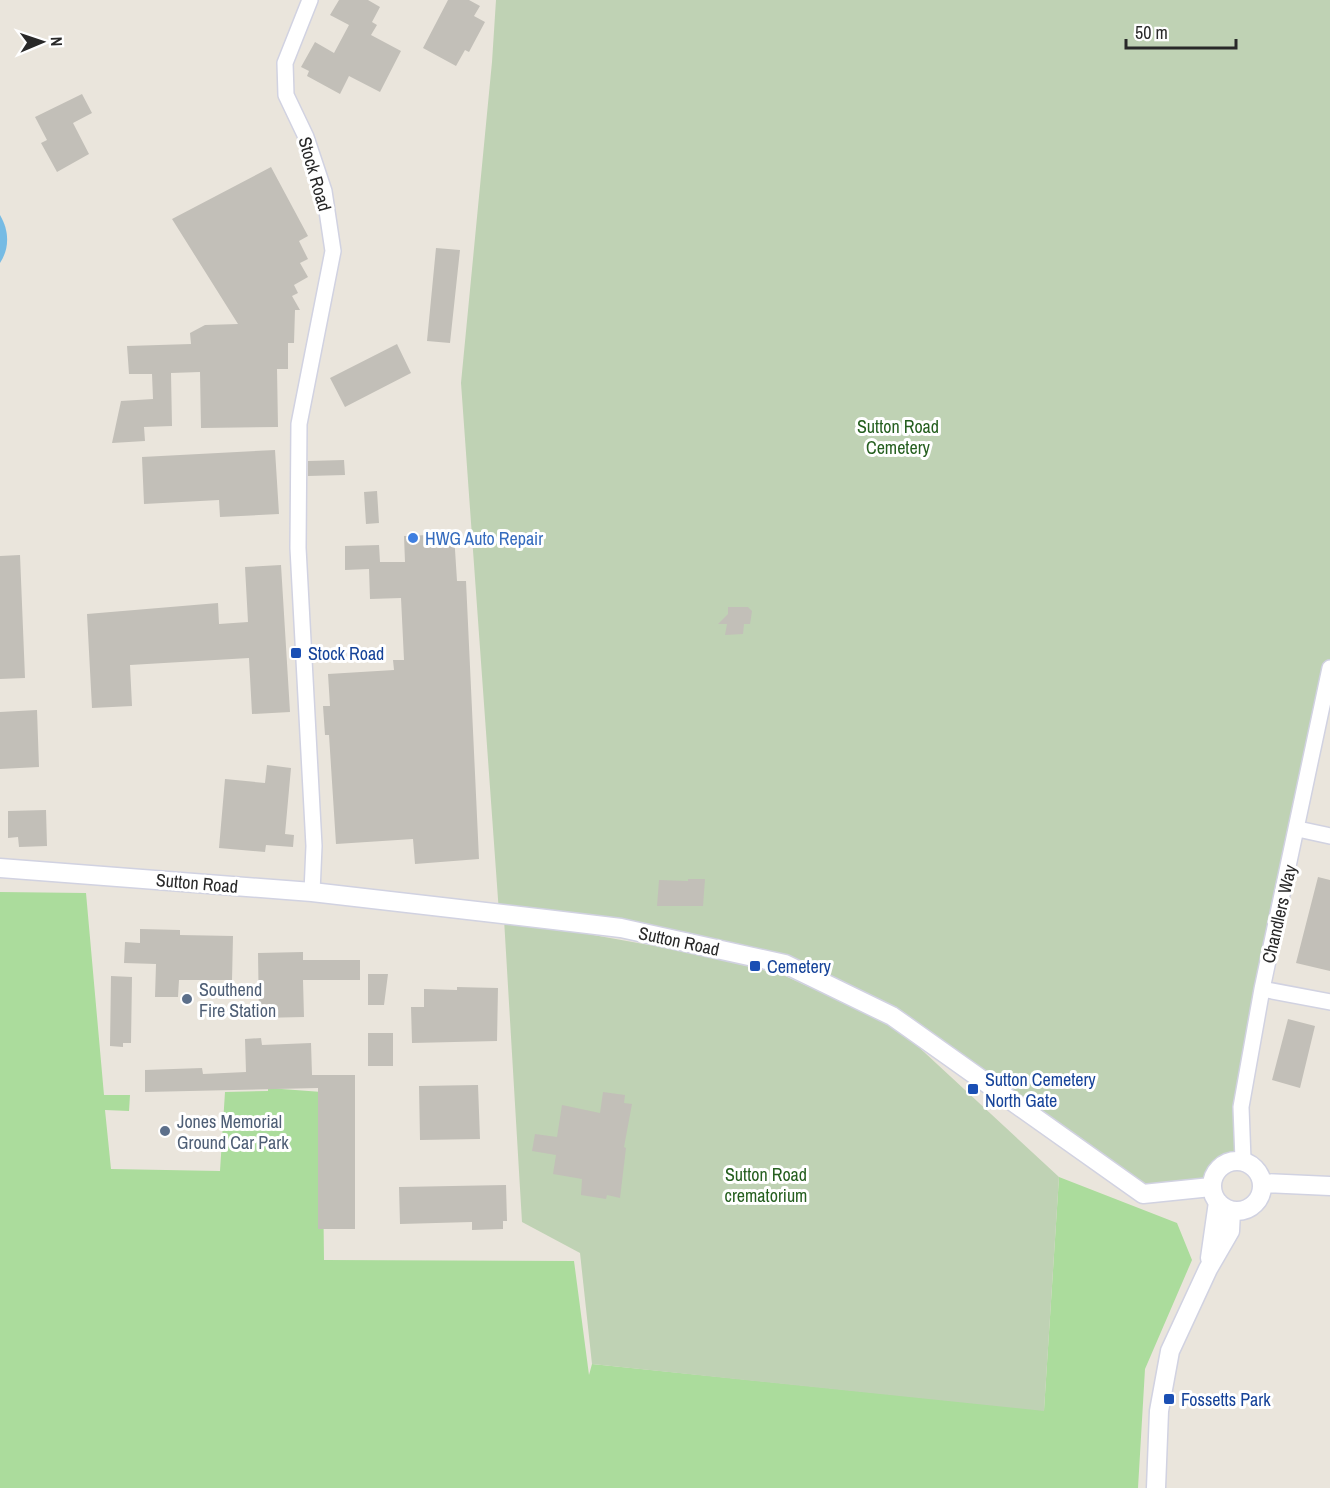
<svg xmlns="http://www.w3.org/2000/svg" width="1330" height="1488" viewBox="0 0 1330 1488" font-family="'Archivo Narrow',sans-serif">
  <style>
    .green { fill: #abdc9c }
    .cemetery { fill: #bfd2b4 }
    .water { fill: #76bbe4 }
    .building { fill: #c2bfb8 }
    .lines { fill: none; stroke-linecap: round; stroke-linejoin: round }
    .minor-casing { stroke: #d1d2e1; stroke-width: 18 }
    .tertiary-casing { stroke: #d1d2e1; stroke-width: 21 }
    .minor { stroke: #fff; stroke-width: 15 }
    .tertiary { stroke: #fff; stroke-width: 18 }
    .shop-dot { fill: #3f7fe0; stroke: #fff; stroke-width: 2 }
    .transit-dot { fill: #1a4fb4; stroke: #fff; stroke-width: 2 }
    .service-dot { fill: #5c6f8a; stroke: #fff; stroke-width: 2 }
    .labels { text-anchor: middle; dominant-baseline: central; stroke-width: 6; stroke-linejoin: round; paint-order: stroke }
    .street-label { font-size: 18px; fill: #292929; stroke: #fff }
    .park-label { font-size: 18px; fill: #255f1f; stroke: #fff }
    .shop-label { font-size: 18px; fill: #366cbe; stroke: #fff; text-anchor: start }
    .transit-label { font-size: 18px; fill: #164399; stroke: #fff; text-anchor: start }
    .service-label { font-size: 18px; fill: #4e5e75; stroke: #fff; text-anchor: start }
  </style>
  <rect width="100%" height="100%" fill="#eae5dc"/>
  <!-- green -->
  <path class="green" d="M 0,892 L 86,893 L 104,1095 L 130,1095 L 129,1111 L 105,1110 L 111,1169 L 220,1171 L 225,1092 L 268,1091 L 268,1088 L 322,1092 L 324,1260 L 574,1261 L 589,1375 L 592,1364 L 1044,1410 L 1059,1177 L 1177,1223 L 1192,1260 L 1145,1369 L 1138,1488 L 0,1488 Z"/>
  <!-- cemetery -->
  <path class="cemetery" d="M 496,0 L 1330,0 L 1330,668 L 1241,1107 L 1243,1160 C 1223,1162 1216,1168 1211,1187 L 1143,1194 L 892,1016 L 786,964 L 499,913 L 461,383 L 492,62 Z
    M 504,919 L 694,953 L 783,975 L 897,1027 L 1059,1177 L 1044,1411 L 592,1364 L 580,1253 L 522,1222 Z"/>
  <!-- water -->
  <path class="water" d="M 0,215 C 9,230 10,248 0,263 Z"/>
  <!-- building -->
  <path class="building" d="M 339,0 L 368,0 L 380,7 L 372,22 L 377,25 L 371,35 L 401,51 L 380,92 L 349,76 L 340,94 L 307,76 L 309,71 L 301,67 L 315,42 L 334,53 L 349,25 L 330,15 Z
    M 448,0 L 469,0 L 480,6 L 474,16 L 485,22 L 469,52 L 465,50 L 456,66 L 423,48 Z
    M 82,94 L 92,113 L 73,123 L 89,154 L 57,172 L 41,143 L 47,140 L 35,117 Z
    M 271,167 L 308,236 L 299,241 L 308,259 L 300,263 L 308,277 L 294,285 L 298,293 L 292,296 L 300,310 L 295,310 L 294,343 L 288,343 L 288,369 L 277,369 L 278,427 L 201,428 L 200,372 L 171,373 L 172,426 L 144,427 L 145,441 L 112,443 L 121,401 L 153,399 L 152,374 L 129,374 L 127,346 L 191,344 L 190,333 L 205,325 L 238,324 L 172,219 Z
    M 436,248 L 460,250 L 450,343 L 427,341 Z
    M 397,344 L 411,373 L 345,407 L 330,378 Z
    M 275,450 L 279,514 L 220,517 L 219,500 L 144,504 L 142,457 Z
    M 344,460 L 345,475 L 308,476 L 308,461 Z
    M 377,491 L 379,523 L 366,524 L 364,492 Z
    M 454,534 L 457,581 L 466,581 L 479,859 L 415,864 L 413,839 L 336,844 L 329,735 L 325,735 L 323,706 L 330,706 L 328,674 L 394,670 L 393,660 L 404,660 L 401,598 L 370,599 L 369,569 L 345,570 L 345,546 L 379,545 L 380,562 L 405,562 L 404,536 Z
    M 20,555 L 25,678 L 0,679 L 0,556 Z
    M 281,565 L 290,712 L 252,714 L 249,658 L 130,665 L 132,706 L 92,708 L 87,614 L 218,603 L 219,624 L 248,622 L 245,567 Z
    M 728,607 L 748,607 L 752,611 L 750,624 L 744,624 L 743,634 L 725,635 L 727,624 L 718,624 L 728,614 Z
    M 37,710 L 39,767 L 0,769 L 0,712 Z
    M 267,765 L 291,768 L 285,834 L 294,835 L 293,847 L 266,845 L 265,852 L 219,848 L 225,779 L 265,783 Z
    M 46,810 L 47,846 L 19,847 L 18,837 L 8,838 L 8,811 Z
    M 1318,877 L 1330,880 L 1330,971 L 1296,963 Z
    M 688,879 L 705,879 L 703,906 L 657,906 L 659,880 L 688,881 Z
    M 140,929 L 180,930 L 180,935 L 233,936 L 232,980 L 179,980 L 178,997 L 155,997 L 156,964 L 124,963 L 125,942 L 140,943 Z
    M 303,952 L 303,960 L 360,960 L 360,980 L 303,980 L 304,1017 L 259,1018 L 258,953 Z
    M 368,974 L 388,974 L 384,1005 L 368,1005 Z
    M 111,976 L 132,977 L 131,1043 L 123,1043 L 123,1047 L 110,1046 Z
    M 457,987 L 498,988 L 497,1041 L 412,1043 L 411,1007 L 424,1007 L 424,989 L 457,990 Z
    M 1288,1019 L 1315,1026 L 1300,1088 L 1272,1080 Z
    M 368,1033 L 393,1033 L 393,1066 L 368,1066 Z
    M 261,1038 L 262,1045 L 311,1043 L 312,1075 L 355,1075 L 355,1229 L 318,1229 L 318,1088 L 145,1092 L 145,1070 L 202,1068 L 203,1074 L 246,1072 L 245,1039 Z
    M 478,1085 L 480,1139 L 420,1140 L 419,1086 Z
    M 603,1092 L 625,1095 L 624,1103 L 632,1104 L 624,1147 L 626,1148 L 620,1198 L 607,1195 L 606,1199 L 581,1195 L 582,1179 L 553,1174 L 556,1155 L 532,1151 L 535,1134 L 557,1137 L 562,1105 L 600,1113 Z
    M 506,1185 L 507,1221 L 503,1221 L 503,1229 L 472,1230 L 472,1222 L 400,1224 L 399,1187 Z"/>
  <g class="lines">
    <!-- minor casing -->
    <g class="minor-casing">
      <path id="minor" d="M 310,0 L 285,63 L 286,95 L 306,137 L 324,191 L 333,251 L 299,424 L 298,548 L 314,846 L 312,892
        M 1298,829 L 1330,836
        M 1262,989 L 1330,1002
        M 1243,1160 L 1241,1107 L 1262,989 L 1330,668"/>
    </g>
    <!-- tertiary casing -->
    <g class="tertiary-casing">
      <path id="tertiary" d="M 0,868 L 312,892 L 554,920 L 621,928 L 785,964 L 892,1016 L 1143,1194 L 1211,1187
        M1212 1186a25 25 0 1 1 50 0a25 25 0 1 1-50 0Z
        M 1263,1183 L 1330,1186
        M 1210,1258 L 1218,1202
        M 1156,1488 L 1159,1411 L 1170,1351 L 1208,1269 L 1230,1231 L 1231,1211"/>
    </g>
    <!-- minor -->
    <use href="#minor" class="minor"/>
    <!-- tertiary -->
    <use href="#tertiary" class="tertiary"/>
  </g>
  <!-- markers -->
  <circle class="shop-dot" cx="413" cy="538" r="6"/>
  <g class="transit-dot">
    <rect x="290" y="647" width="12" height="12" rx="3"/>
    <rect x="749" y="960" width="12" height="12" rx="3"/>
    <rect x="967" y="1083" width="12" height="12" rx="3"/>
    <rect x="1163" y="1393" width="12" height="12" rx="3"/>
  </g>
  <g class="service-dot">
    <circle cx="187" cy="999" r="6"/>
    <circle cx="165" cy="1131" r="6"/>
  </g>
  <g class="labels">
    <!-- street labels -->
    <g class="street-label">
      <text transform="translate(315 174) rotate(74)">Stock Road</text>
      <text transform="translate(197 883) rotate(5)">Sutton Road</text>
      <text transform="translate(1279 914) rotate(-77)">Chandlers Way</text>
      <text transform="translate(679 941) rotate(12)">Sutton Road</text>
    </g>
    <!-- park labels -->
    <g class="park-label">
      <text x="898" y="426">Sutton Road<tspan x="898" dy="21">Cemetery</tspan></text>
      <text x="766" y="1174">Sutton Road<tspan x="766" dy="21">crematorium</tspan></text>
    </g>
    <!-- shop labels -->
    <g class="shop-label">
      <text x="425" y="538">HWG Auto Repair</text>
    </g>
    <!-- transit labels -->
    <g class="transit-label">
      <text x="308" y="653">Stock Road</text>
      <text x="767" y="966">Cemetery</text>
      <text x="985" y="1079">Sutton Cemetery<tspan x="985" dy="21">North Gate</tspan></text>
      <text x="1181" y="1399">Fossetts Park</text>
    </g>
    <!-- service labels -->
    <g class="service-label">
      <text x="199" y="989">Southend<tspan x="199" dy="21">Fire Station</tspan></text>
      <text x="177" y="1121">Jones Memorial<tspan x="177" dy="21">Ground Car Park</tspan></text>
    </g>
  </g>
  <!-- north arrow -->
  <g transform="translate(42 42) rotate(88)" stroke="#ffffff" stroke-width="4.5" paint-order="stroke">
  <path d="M0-4.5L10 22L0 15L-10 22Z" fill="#292929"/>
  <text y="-9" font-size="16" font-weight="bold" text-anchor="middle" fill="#292929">N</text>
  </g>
  <!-- scale -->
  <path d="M1126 39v9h110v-9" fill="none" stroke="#292929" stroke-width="3"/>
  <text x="1135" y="39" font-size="18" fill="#292929" stroke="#ffffff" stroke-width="4.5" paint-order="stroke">50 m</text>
</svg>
